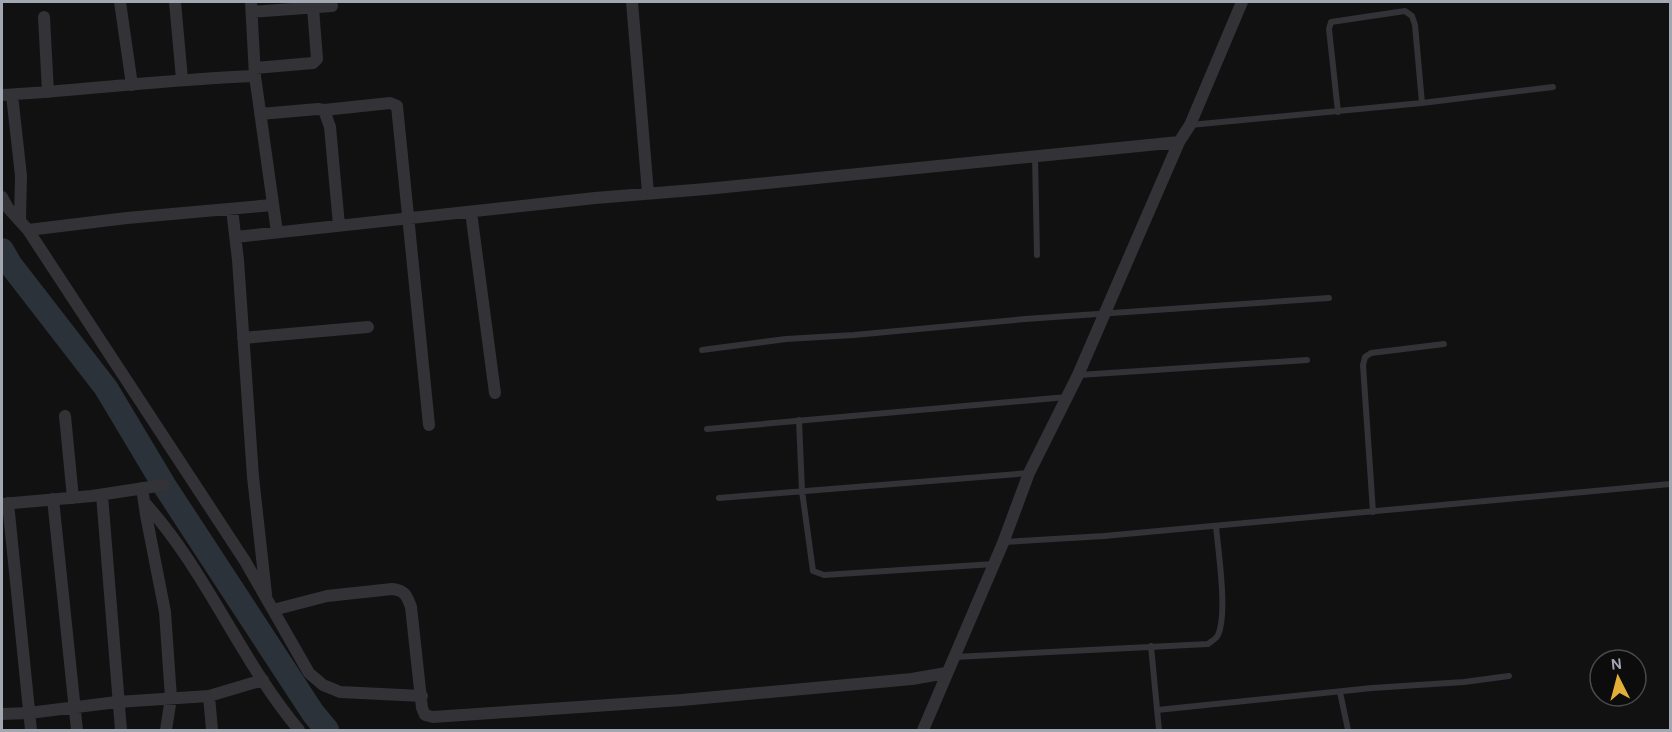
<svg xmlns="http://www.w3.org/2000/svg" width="1672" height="732" viewBox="0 0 1672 732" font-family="Karla,sans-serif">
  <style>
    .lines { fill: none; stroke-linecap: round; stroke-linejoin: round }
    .river { stroke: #2b3239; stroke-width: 24 }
    .lane { stroke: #323237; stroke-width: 6 }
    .street { stroke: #323237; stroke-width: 12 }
  </style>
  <rect width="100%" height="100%" fill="#111112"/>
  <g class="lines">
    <!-- river -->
    <path class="river" d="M 2,250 L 10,264 L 106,388 L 164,485 L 313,713 L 327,730"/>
    <!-- lane -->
    <path class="lane" d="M 1338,112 L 1329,29 L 1331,22 L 1405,11 L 1412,16 L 1415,25 L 1422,103
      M 1190,125 L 1422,103 L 1553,87
      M 1035,156 L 1037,255
      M 702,350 L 786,339 L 854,335 L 1025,319 L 1329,298
      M 1079,375 L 1307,360
      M 799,420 L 802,491 L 813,571 L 824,575 L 994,564
      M 707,429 L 1067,397
      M 719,498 L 1029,473
      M 1373,512 L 1363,365 L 1365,357 L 1371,353 L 1444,344
      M 1004,542 L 1104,536 L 1670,484
      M 1151,646 L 1159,730
      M 955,657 L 1208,644 C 1212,641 1216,639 1218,635 C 1228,614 1218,550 1216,526
      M 1340,692 L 1348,730
      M 1157,710 L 1372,688 L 1464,682 L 1509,676"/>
    <!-- street -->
    <path class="street" d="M 120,2 L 132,85
      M 175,2 L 182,79
      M 251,2 L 255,76 L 277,232
      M 632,2 L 648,193
      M 252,12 L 332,6
      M 44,17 L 48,92
      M 255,68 L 313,63 L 317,59 L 313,8
      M 2,95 C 86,90 171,79 255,76
      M 12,95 L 21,176 L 20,220
      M 324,110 L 390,103 L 397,106 L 429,425
      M 260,114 L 318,109 L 324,110 L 330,127 L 339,225
      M 2,197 L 8,208 L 28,230 L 245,561 L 309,673 L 323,685 L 340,692 L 422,696
      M 232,209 L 238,260 L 253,477 L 266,594
      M 471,212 L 495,393
      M 28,230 L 127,218 L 272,205
      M 236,237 L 595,198 L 706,189 L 1179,142
      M 243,338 L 368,327
      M 65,416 L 73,498
      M 142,488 L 146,515 L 165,612 L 171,698 L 166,730
      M 102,495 L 121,730
      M 53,499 L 77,730
      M 144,502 C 206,570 240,660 299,730
      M 8,503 L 31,730
      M 2,504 L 92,496 L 164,485
      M 273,610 L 327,596 L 392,589 C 405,590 407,596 411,607 L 422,708 L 425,715 L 433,717 L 682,700 L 912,679 L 946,673
      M 209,696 L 212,730
      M 2,714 L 29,713 L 117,702 L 209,696 L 263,680
      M 923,730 L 1003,543 L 1029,473 L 1078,375 L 1179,142 L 1190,125 L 1242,2"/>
  </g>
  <!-- border -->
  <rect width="1672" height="732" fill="none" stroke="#a3a7b2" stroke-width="6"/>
  <!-- north arrow -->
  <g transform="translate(1618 678) rotate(354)"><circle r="28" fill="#0c0c0d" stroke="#484a4f" stroke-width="1.5"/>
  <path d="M0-4.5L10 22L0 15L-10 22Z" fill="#e2b038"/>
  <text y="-9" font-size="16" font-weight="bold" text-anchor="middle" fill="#a3a7b2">N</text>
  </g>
</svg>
